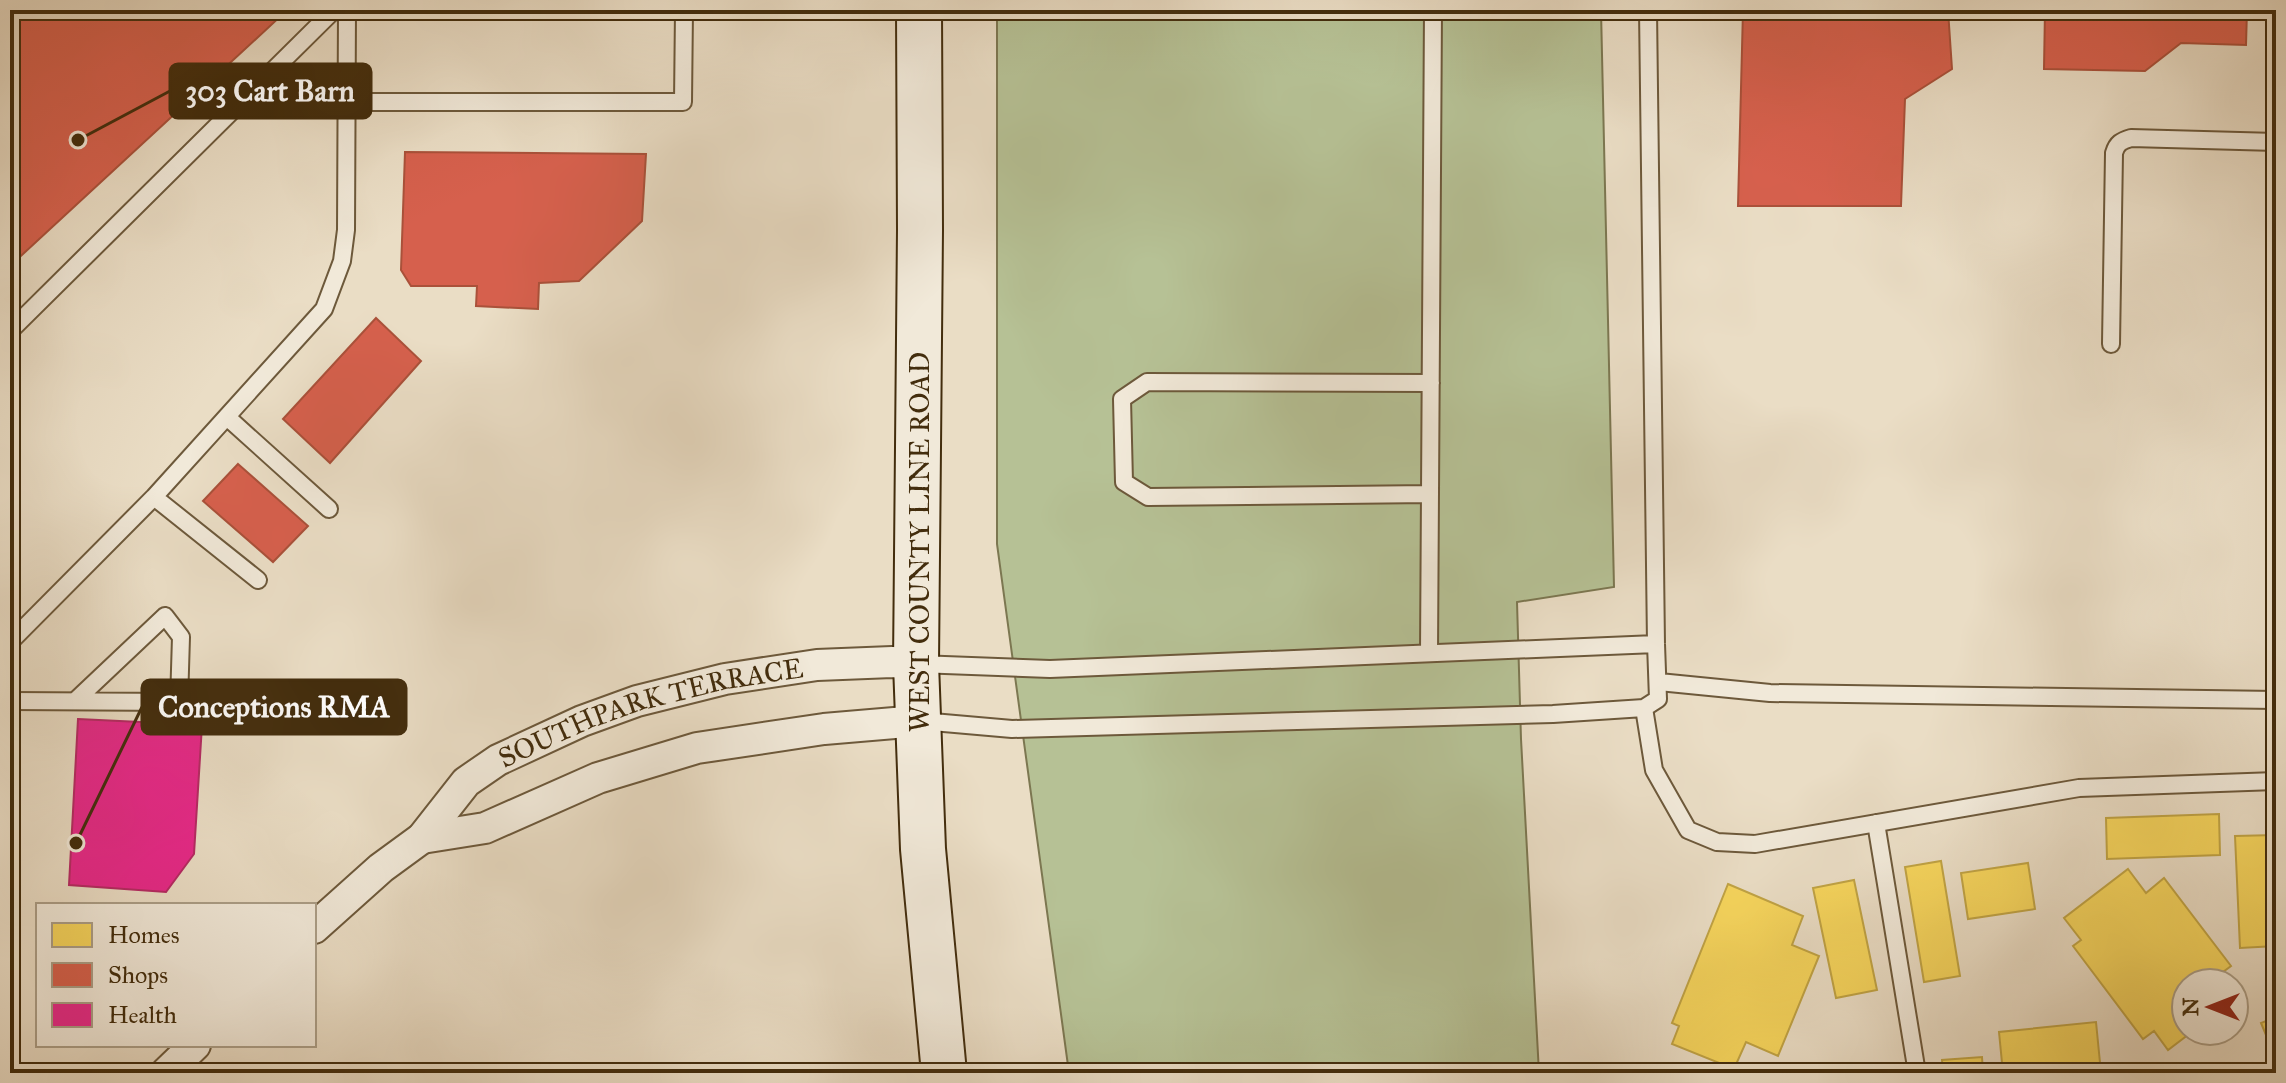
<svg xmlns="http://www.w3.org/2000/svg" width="2286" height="1083" viewBox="0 0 2286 1083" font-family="'IM FELL Great Primer',serif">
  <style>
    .green { fill: #b6c195; stroke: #7c7751; stroke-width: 2 }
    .homes { fill: #f6d55c; stroke: #c0a344; stroke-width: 2 }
    .shops { fill: #d6604d; stroke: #aa513a; stroke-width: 2 }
    .health { fill: #e7298a; stroke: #b62a64; stroke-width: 2 }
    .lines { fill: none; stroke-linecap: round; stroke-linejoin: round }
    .lane-casing { stroke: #6d593b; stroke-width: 20 }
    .street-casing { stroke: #6d593b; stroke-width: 34 }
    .secondary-casing { stroke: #432d0d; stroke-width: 48 }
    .lane { stroke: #f1e9d9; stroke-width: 16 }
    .street { stroke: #f1e9d9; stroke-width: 30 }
    .secondary { stroke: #f1e9d9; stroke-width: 44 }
    .labels { text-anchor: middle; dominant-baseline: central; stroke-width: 8; stroke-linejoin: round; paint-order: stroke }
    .street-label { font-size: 28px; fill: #432d0d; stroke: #f1e9d9 }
    .leader { fill: none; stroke: #432d0d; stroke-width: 3 }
    .callout-dot { fill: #432d0d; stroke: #f1e9d9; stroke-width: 3 }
    .callout { fill: #432d0d; stroke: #432d0d; stroke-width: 3 }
    .callout-label { font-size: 30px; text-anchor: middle; font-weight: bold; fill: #fff }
  </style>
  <rect width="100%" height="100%" fill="#eaddc5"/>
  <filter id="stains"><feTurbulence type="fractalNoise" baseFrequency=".0025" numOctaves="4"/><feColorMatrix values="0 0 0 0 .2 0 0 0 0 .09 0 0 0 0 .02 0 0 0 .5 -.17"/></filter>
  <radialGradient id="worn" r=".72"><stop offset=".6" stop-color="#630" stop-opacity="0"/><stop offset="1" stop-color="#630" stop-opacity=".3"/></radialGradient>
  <!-- green -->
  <path class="green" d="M 997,10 L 1601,10 L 1614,587 L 1517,602 L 1521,739 L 1539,1073 L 1069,1073 L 997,544 Z"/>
  <!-- homes -->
  <path class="homes" d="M 2219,814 L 2220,855 L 2107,859 L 2106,818 Z
    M 2276,835 L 2276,946 L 2240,948 L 2235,836 Z
    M 1941,861 L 1960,976 L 1924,982 L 1905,867 Z
    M 2028,863 L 2035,909 L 1968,919 L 1961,873 Z
    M 2128,869 L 2146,893 L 2164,878 L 2231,966 L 2208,983 L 2186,983 L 2186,1031 L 2193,1031 L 2168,1050 L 2154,1031 L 2143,1039 L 2073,946 L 2081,940 L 2064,918 Z
    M 1854,880 L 1877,990 L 1836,998 L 1813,888 Z
    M 1728,884 L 1803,916 L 1792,945 L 1819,956 L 1778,1056 L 1746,1042 L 1734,1069 L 1672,1044 L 1679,1026 L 1672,1023 Z
    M 2276,1017 L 2276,1059 L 2261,1023 Z
    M 2096,1022 L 2101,1073 L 2003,1073 L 1999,1032 Z
    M 1982,1057 L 1983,1073 L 1943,1073 L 1942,1060 Z
    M 2223,1064 L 2226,1073 L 2196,1073 Z"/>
  <!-- shops -->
  <path class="shops" d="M 10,10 L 280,10 L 283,14 L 10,266 Z
    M 1743,10 L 1948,10 L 1952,69 L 1905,99 L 1901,206 L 1738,206 Z
    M 2045,10 L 2247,10 L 2246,45 L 2181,43 L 2145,71 L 2044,69 Z
    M 405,152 L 646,154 L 642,221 L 579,281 L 539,283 L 538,309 L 476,306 L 477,286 L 411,286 L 401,270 Z
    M 376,318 L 421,361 L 330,463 L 283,419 Z
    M 238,464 L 308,526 L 273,562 L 203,501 Z"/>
  <!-- health -->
  <path class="health" d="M 78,719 L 202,725 L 194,854 L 166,892 L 69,885 Z"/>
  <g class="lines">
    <!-- lane casing -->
    <g class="lane-casing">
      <path id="lane" d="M 347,102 L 683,102 L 684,10
        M 10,331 L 334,10
        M 2111,344 L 2114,153 C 2117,143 2121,141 2131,138 L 2276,142
        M 227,417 L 329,509
        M 1430,494 L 1148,497 L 1124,482 L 1122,399 L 1147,382 L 1431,383
        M 154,497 L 258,580
        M 10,642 L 154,497 L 324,309 L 342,261 L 346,230 L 347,10
        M 1429,653 L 1433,10
        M 918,664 L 1050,669 L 1656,644
        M 1659,682 L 1770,693 L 2276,700
        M 10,701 L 179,702 L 181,637 L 165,616 L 75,701
        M 1644,708 L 1654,770 L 1688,830 L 1717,842 L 1755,844 L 2079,788 L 2276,781
        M 921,721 L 1012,729 L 1553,714 L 1644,708 L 1658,699 L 1656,644 L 1648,10
        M 1876,823 L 1917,1073"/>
    </g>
    <!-- street casing -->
    <g class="street-casing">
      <g id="street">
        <path d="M 422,838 L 485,828 L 598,778 L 697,748 L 824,729 L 918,721"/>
        <path id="s1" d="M 314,928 L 381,868 L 422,838 L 466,782 L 498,760 L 582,721 L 637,701 L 725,679 L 817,665 L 892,662 L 916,664"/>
        <path d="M 166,1073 L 195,1045"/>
      </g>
    </g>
    <!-- secondary casing -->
    <g class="secondary-casing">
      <path id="secondary" d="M 919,10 L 920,230 L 916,664 L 923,849 L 944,1073"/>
    </g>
    <!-- lane -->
    <use href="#lane" class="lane"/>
    <!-- street -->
    <use href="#street" class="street"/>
    <!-- secondary -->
    <use href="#secondary" class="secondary"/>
  </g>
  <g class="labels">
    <!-- street labels -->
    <g class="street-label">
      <text transform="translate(919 542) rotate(-90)">WEST COUNTY LINE ROAD</text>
      <text stroke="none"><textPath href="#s1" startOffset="412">SOUTHPARK TERRACE</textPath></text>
    </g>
  </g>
  <!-- callouts -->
  <path class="leader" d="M78 140L170 91M76 843L142 707"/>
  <g class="callout-dot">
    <circle cx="78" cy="140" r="8"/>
    <circle cx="76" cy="843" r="8"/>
  </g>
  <g class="callout">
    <rect x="170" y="64" width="201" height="54" rx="8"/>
    <rect x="142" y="680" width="264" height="54" rx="8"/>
  </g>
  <g class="callout-label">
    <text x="270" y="101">303 Cart Barn</text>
    <text x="274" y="717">Conceptions RMA</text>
  </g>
  <!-- margin -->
  <rect width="2286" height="1083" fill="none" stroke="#eaddc5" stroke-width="40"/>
  <rect x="12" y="12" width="2262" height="1059" fill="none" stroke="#432d0d" stroke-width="4"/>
  <rect x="20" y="20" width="2246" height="1043" fill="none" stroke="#432d0d" stroke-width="2"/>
  <!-- legend -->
  <rect x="36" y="903" width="280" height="144" fill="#f1e9d9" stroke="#ab9e87" stroke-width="2"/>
  <rect x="52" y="923" width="40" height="24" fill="#f6d55c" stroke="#ab9e87" stroke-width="2"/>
  <text x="108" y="943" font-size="24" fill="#432d0d">Homes</text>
  <rect x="52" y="963" width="40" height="24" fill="#d6604d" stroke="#ab9e87" stroke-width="2"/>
  <text x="108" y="983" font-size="24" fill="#432d0d">Shops</text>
  <rect x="52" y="1003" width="40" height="24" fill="#e7298a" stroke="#ab9e87" stroke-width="2"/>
  <text x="108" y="1023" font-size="24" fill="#432d0d">Health</text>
  <!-- north arrow -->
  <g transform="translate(2210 1007) rotate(270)"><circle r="38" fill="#f1e9d9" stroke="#ab9e87" stroke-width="2"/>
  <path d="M0-6L14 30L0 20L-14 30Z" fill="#8f2418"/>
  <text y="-12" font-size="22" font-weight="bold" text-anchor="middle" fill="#432d0d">N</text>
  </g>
  <rect width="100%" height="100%" filter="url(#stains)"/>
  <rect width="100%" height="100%" fill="url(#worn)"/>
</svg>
